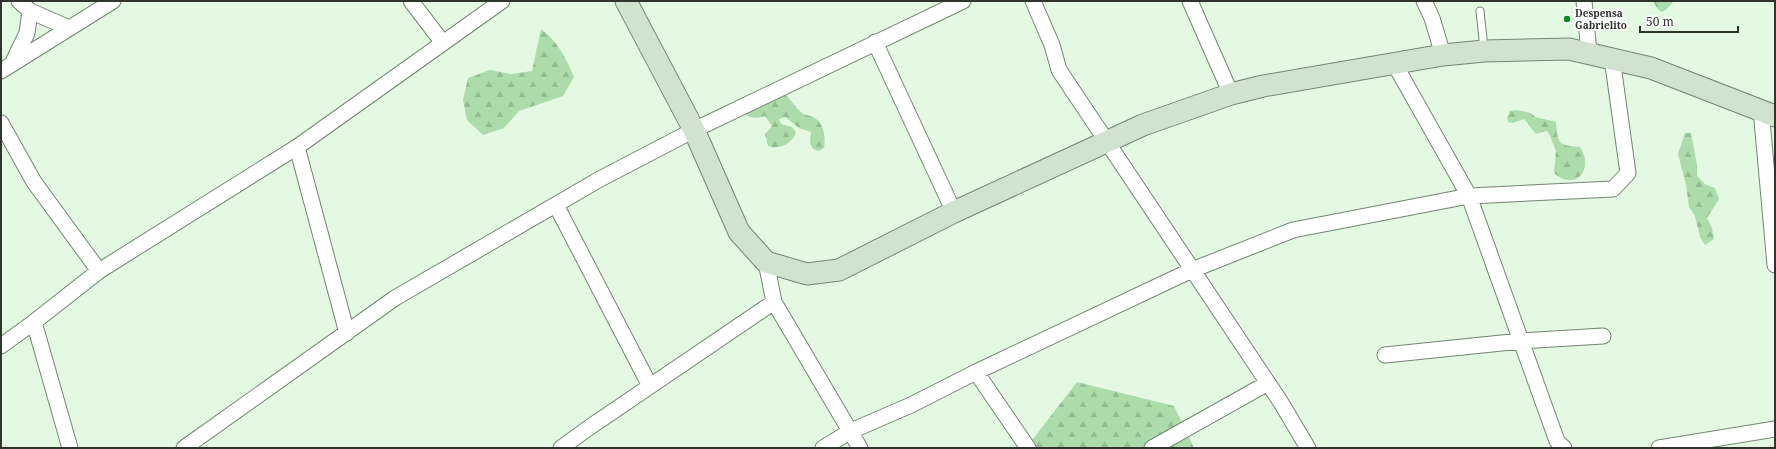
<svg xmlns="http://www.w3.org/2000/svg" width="1776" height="449" viewBox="0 0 1776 449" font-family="'Noto Serif',serif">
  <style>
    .forest { fill: url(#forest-firs) }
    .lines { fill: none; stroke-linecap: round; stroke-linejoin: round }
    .lane-casing { stroke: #728671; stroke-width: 9 }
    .street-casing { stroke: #728671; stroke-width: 17 }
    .secondary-casing { stroke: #728671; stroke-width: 23 }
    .lane { stroke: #fff; stroke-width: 7 }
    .street { stroke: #fff; stroke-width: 15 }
    .secondary { stroke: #cfe3cf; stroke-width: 21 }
    .poi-dot { fill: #008d1c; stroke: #fff; stroke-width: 1.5 }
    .labels { text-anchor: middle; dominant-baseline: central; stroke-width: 4; stroke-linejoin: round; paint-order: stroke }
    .poi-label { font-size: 10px; font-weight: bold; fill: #2d352c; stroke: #fff; text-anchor: start }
  </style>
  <defs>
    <pattern id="forest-firs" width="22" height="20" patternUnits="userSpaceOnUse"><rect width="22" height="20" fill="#addcac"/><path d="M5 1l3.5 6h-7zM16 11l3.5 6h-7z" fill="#95bd94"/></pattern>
  </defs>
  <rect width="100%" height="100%" fill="#e3f9e2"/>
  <!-- forest -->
  <path class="forest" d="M 1653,1 L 1674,1 L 1666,10 L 1661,12 L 1657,8 Z
    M 541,29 C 558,42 566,58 574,77 L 563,96 L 519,111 L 504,128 L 483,135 L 467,120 L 463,100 L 468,78 L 490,70 L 511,74 L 532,71 Z
    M 781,93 C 789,95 793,105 799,110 C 803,115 808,115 813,117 C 824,122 826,138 824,148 L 819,151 L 813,149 L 810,143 L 811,132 L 799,128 L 785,117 L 779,119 L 781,124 L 792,127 L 796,132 C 792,144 779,150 768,146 L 765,134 L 772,126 L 765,116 C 758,118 751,119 745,114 L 746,109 Z
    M 1516,110 L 1531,113 L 1535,117 L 1556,122 C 1558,145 1558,145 1580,147 C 1595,170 1575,192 1554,173 L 1556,151 L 1550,136 L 1547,131 L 1536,134 L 1524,119 L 1513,123 L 1508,122 L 1507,117 L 1510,111 Z
    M 1685,133 L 1691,133 L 1697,165 L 1697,176 L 1705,184 L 1715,188 L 1719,199 L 1707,218 L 1712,228 L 1714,239 L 1705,245 L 1700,237 L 1695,216 L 1689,207 L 1686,185 L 1678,154 Z
    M 1077,382 L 1174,406 L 1194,448 L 1026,448 Z"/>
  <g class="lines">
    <!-- lane casing -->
    <g class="lane-casing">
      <path id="lane" d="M 1480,11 L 1484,49"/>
    </g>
    <!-- street casing -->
    <g class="street-casing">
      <path id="street" d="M 19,1 L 30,11 L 69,28
        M 411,1 L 443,43
        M 1033,1 L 1052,45 L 1059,70 L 1280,401 L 1308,448
        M 1190,1 L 1231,94
        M 1424,1 L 1432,18 L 1443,55
        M 1584,1 L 1589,52
        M 875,42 L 954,212
        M 13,62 L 27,33 L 30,11
        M 1394,63 L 1469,196 L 1557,441 L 1564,448
        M 1,71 L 113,1
        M 1761,109 L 1775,265
        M 1,123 L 34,182 L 99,271
        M 297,147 L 347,333
        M 556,205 L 650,386
        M 774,302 L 860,448
        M 34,322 L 70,448
        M 1,346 L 34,322 L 99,271 L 297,147 L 502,1
        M 1385,355 L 1521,341 L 1603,336
        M 976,372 L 1028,448
        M 184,448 L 395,298 L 600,179 L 694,130 L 963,1
        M 561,448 L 587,429 L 774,302 L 766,262
        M 823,448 L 851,431 L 911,405 L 976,372 L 1192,270 L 1293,230 L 1469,196 L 1613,189 L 1628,173 L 1612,58
        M 1152,448 L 1268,383
        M 1659,448 L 1775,429"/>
    </g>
    <!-- secondary casing -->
    <g class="secondary-casing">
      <path id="secondary" d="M 626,1 L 694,130 L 739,232 L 766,262 L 807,274 L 839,270 L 954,212 L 1143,125 L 1231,94 L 1263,86 L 1443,55 L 1484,51 L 1569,49 L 1651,68 L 1775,116"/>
    </g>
    <!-- lane -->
    <use href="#lane" class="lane"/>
    <!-- street -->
    <use href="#street" class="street"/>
    <!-- secondary -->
    <use href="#secondary" class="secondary"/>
  </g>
  <!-- markers -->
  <circle class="poi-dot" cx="1567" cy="19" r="4"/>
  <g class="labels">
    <!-- poi labels -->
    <g class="poi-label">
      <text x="1575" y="13">Despensa<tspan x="1575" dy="12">Gabrielito</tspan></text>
    </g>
  </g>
  <!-- border -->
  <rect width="1776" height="449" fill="none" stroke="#2d352c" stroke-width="4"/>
  <!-- scale -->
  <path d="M1640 26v6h98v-6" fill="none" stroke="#2d352c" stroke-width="2"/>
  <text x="1646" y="26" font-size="12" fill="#2d352c" stroke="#ffffff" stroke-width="3" paint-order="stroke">50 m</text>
</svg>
